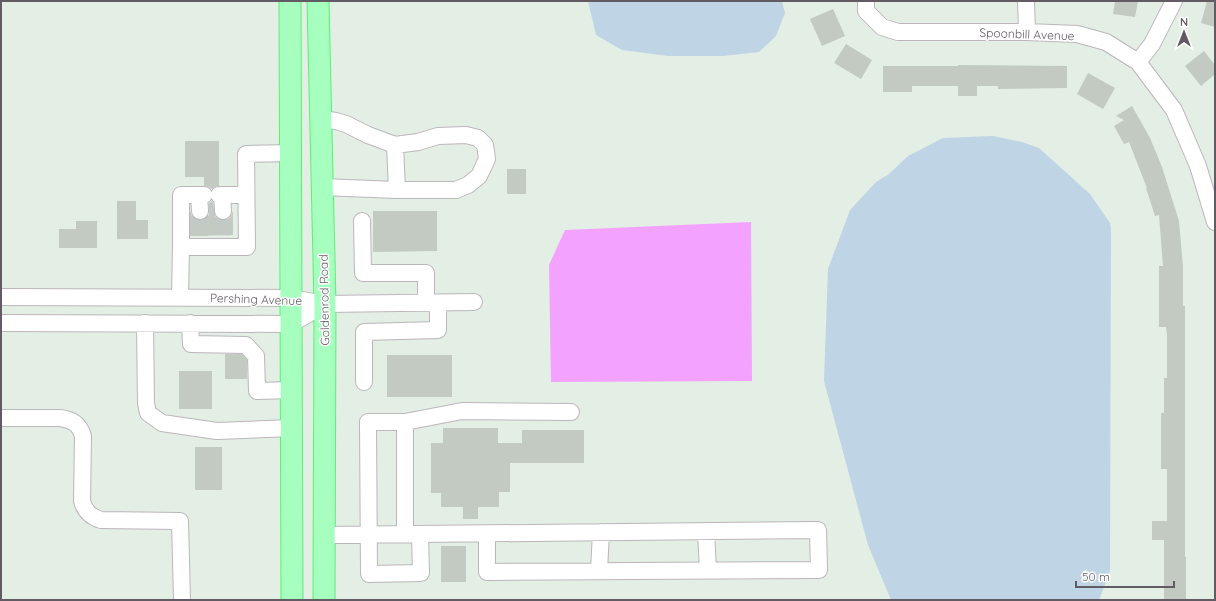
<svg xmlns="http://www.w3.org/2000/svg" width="1216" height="601" viewBox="0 0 1216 601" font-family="Quicksand,sans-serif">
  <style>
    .green { fill: #bfd4e5 }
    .water { fill: #f3a2ff }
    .building { fill: #c2cac2 }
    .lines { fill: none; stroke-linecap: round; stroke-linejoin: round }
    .minor-tunnel { stroke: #c3c9c4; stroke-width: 16; stroke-dasharray: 16 8; stroke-linecap: butt }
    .minor-casing { stroke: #bdb5bc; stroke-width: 18 }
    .major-casing { stroke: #59f171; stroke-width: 23 }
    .minor { stroke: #fff; stroke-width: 16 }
    .major { stroke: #a7ffbf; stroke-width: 21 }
    .labels { text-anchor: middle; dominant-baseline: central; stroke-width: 3; stroke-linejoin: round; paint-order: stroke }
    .street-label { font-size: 12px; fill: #635b63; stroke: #fff }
  </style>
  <rect width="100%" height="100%" fill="#e3eee5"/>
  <!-- green -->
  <path class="green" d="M 588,1 L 782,1 L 785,13 L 776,36 L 759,52 L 723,56 L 668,56 L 622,50 L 596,35 Z
    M 993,136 L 1022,142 L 1039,148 L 1090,194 L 1110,223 L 1111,229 L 1110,571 L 1099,600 L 891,600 L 868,545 L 824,381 L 828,269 L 850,210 L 876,182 L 889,174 L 908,156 L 943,138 Z"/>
  <!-- water -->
  <path class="water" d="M 751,222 L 752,381 L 551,382 L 549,265 L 565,230 Z"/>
  <!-- building -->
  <path class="building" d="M 1115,1 L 1138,1 L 1135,17 L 1113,14 Z
    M 1207,1 L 1215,1 L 1215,27 L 1201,23 Z
    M 833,9 L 845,36 L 822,46 L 810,19 Z
    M 846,44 L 872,60 L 861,79 L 834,63 Z
    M 1204,51 L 1215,65 L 1215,74 L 1201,86 L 1185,66 Z
    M 958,65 L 1067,66 L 1067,88 L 998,89 L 998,86 L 977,86 L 977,96 L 958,96 L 958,86 L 912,86 L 912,92 L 883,92 L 883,66 L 958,66 Z
    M 1088,73 L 1115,88 L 1103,109 L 1077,94 Z
    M 1132,106 L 1150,138 L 1162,167 L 1179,221 L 1183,266 L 1183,306 L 1185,306 L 1185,557 L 1186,557 L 1186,600 L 1164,600 L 1164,540 L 1152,540 L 1152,521 L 1167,521 L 1167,469 L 1161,469 L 1161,413 L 1164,413 L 1164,378 L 1167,378 L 1167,335 L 1166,327 L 1159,327 L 1159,266 L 1163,266 L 1159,215 L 1155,216 L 1146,188 L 1147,188 L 1129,142 L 1124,144 L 1114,126 L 1124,120 L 1116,116 Z
    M 185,141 L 219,141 L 219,186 L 215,187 L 212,189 L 208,187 L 204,186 L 204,177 L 185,177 Z
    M 507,169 L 526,169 L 526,194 L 507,194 Z
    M 117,201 L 136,201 L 136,220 L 148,220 L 148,239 L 117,239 Z
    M 212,201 L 213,202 L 215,216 L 219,220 L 224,220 L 228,219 L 231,216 L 233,211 L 233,235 L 190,236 L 190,211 L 192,216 L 195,219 L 200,220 L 205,219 L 209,215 L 209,203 Z
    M 373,211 L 437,211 L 437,251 L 373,252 Z
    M 76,221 L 97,221 L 97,248 L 59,248 L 59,229 L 76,229 Z
    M 225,354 L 242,354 L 247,360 L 247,379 L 225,379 Z
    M 387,355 L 452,355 L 452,397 L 387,397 Z
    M 179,371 L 212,371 L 212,409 L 179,409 Z
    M 443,428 L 498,428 L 498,443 L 522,443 L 522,430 L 584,430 L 584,463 L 510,463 L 510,492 L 499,492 L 499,507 L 478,507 L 478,519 L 463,519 L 463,507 L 441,507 L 441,493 L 431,493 L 431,443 L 443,443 Z
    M 195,447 L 222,447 L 222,490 L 195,490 Z
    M 441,546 L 466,546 L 466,582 L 441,582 Z"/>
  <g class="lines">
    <!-- minor-tunnel -->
    <path class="minor-tunnel" d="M 200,211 L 200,236
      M 222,235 L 223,211"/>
    <!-- minor casing -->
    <g class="minor-casing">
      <path id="minor" d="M 866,1 L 866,11 L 882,27 L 898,32 L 1027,32 L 1077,34 L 1106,42 L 1138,62 L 1174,110 L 1198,166 L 1215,222
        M 1026,1 L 1027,32
        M 1138,62 L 1152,44 L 1174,1
        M 321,119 L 336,121 L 346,124 L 368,135 L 395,145 L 397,190 L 322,187
        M 395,145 L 418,142 L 438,136 L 466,135 L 478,138 L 485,145 L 487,159 L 479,176 L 468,185 L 456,190 L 397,190
        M 199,195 L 200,211
        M 219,195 L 246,195
        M 222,195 L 223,211
        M 362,221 L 363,273 L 426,273 L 426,303
        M 181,247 L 181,195 L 204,195
        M 1,297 L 291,298 L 325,304 L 474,302
        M 180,298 L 181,247 L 247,247 L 246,154 L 291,153
        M 1,323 L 291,324 L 325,304
        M 145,323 L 146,403 L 148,413 L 162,423 L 217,431 L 291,428
        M 190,323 L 191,344 L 246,345 L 256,356 L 257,391 L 291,390
        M 364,382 L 364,332 L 438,330 L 438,303
        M 1,418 L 60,418 C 72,420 79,423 83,436 L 82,501 C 85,512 91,517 101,520 L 180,521 L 182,600
        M 405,422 L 462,411 L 571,412
        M 706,531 L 708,571
        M 405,534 L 405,422 L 368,422 L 369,574 L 421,573 L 420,534
        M 324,535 L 818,530 L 819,570 L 487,572 L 487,534
        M 599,571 L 601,532"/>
    </g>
    <!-- major casing -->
    <g class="major-casing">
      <path id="major" d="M 290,1 L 292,600
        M 318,1 L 325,304 L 324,600"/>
    </g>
    <!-- minor -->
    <use href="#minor" class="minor"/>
    <!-- major -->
    <use href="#major" class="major"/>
  </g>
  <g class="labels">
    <!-- street labels -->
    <g class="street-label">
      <text transform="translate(1027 34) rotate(2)">Spoonbill Avenue</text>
      <text transform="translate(256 299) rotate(2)">Pershing Avenue</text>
      <text transform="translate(324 300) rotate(-91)">Goldenrod Road</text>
    </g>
  </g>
  <!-- border -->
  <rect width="1216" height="601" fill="none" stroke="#635b63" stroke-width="4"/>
  <!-- north arrow -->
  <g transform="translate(1184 32)" stroke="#ffffff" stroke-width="3" paint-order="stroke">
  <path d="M0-3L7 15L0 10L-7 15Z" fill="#635b63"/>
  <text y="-6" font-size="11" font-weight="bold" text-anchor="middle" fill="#635b63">N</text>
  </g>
  <!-- scale -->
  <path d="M1076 581v6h98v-6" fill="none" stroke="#635b63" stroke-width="2"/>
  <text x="1082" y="581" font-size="12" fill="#635b63" stroke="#ffffff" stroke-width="3" paint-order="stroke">50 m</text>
</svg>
